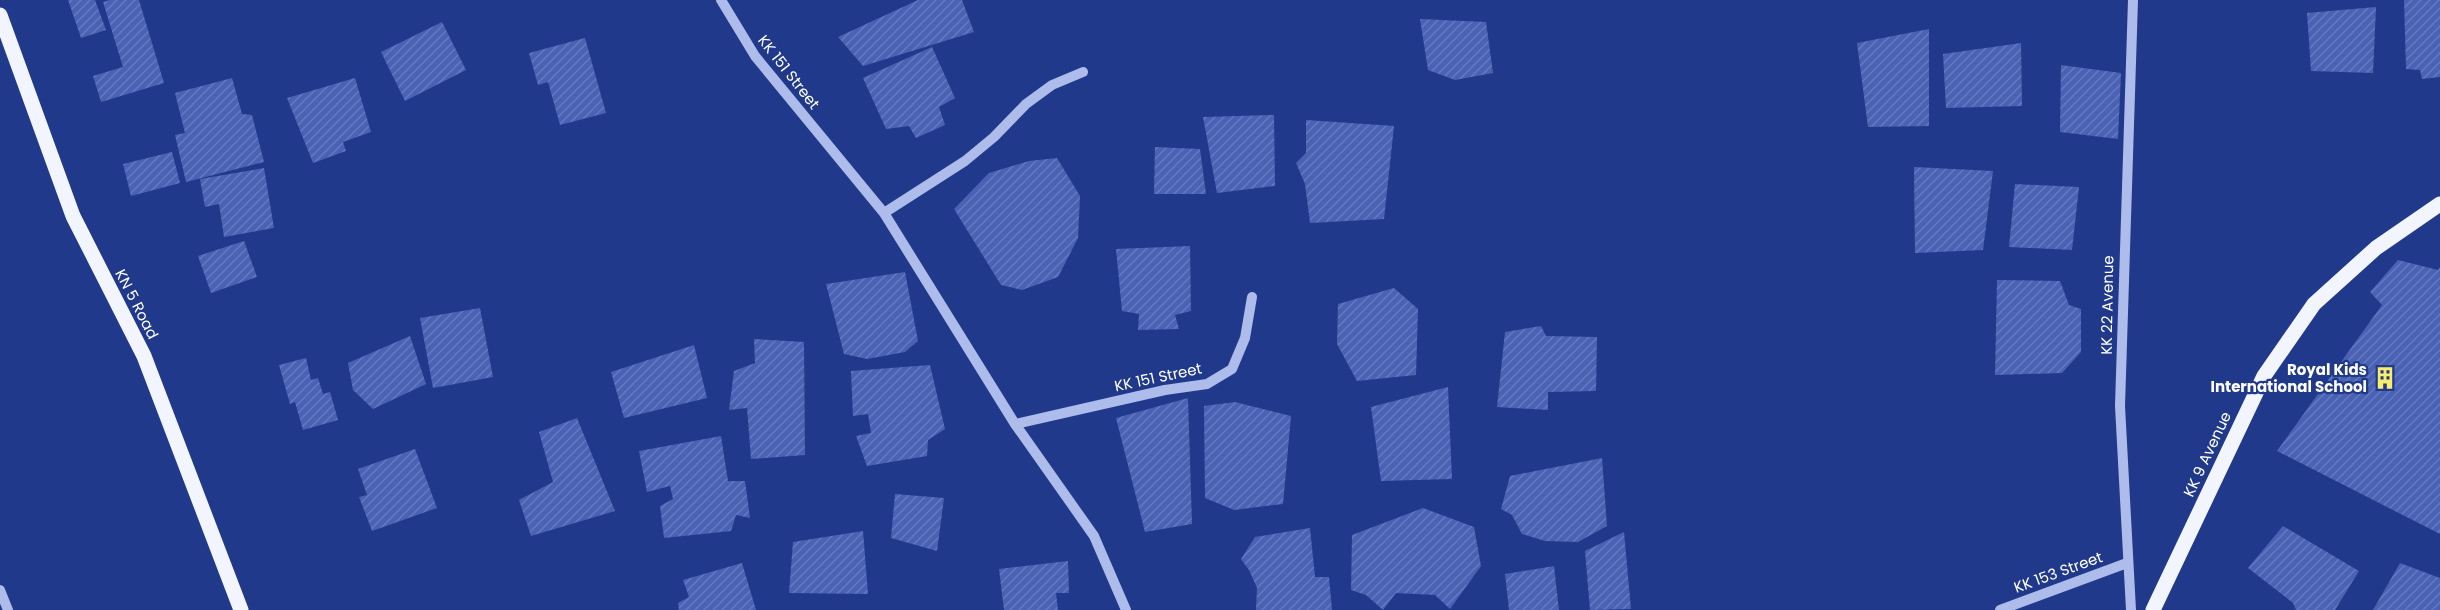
<svg xmlns="http://www.w3.org/2000/svg" width="2440" height="610" viewBox="0 0 2440 610" font-family="Poppins,sans-serif">
  <style>
    .building { fill: url(#building-hatch) }
    .lines { fill: none; stroke-linecap: round; stroke-linejoin: round }
    .minor { stroke: #adbceb; stroke-width: 10 }
    .major { stroke: #f2f4fe; stroke-width: 15 }
    .labels { text-anchor: middle; dominant-baseline: central; stroke-width: 4.5; stroke-linejoin: round; paint-order: stroke }
    .street-label { font-size: 15px; fill: #fff; stroke: #20398b }
    .poi-label { font-size: 15px; font-weight: bold; fill: #fff; stroke: #20398b; text-anchor: end }
  </style>
  <defs>
    <pattern id="building-hatch" width="6" height="6" patternUnits="userSpaceOnUse" patternTransform="scale(1.5)"><rect width="6" height="6" fill="#4962b3"/><path d="M-1 1l2-2M0 6l6-6M5 7l2-2" fill="none" stroke="#647abe"/></pattern>
  </defs>
  <rect width="100%" height="100%" fill="#20398b"/>
  <!-- building -->
  <path class="building" d="M 68,0 L 95,0 L 106,30 L 81,38 Z
    M 110,0 L 139,0 L 164,83 L 101,102 L 93,76 L 123,67 L 103,2 Z
    M 918,0 L 962,0 L 974,32 L 863,66 L 838,37 Z
    M 2404,0 L 2440,0 L 2440,77 L 2422,79 L 2420,70 L 2406,69 Z
    M 2376,7 L 2373,73 L 2311,71 L 2307,13 Z
    M 1420,19 L 1486,22 L 1493,73 L 1455,80 L 1428,70 Z
    M 442,22 L 466,70 L 405,101 L 381,52 Z
    M 1929,29 L 1929,126 L 1868,127 L 1857,43 Z
    M 585,38 L 606,113 L 560,125 L 548,82 L 538,85 L 529,53 Z
    M 2021,43 L 2022,106 L 1946,108 L 1943,54 Z
    M 932,47 L 955,98 L 939,107 L 945,125 L 916,138 L 909,126 L 886,129 L 863,78 Z
    M 2061,65 L 2121,73 L 2118,139 L 2060,132 Z
    M 232,78 L 242,114 L 252,115 L 264,162 L 186,182 L 175,135 L 185,133 L 175,93 Z
    M 355,78 L 371,132 L 343,142 L 346,151 L 313,163 L 287,98 Z
    M 1274,115 L 1275,186 L 1217,193 L 1203,117 Z
    M 1306,120 L 1394,126 L 1384,219 L 1310,223 L 1305,184 L 1296,163 L 1306,153 Z
    M 1155,147 L 1200,149 L 1206,194 L 1154,194 Z
    M 172,152 L 180,183 L 131,196 L 123,164 Z
    M 1057,158 L 1080,196 L 1078,238 L 1058,277 L 1022,290 L 1001,285 L 954,209 L 989,173 L 1029,161 Z
    M 1914,167 L 1993,171 L 1983,250 L 1915,253 Z
    M 264,168 L 274,228 L 224,237 L 219,204 L 205,207 L 200,179 Z
    M 2015,184 L 2079,187 L 2072,250 L 2009,247 Z
    M 244,241 L 257,277 L 211,293 L 198,256 Z
    M 1190,246 L 1191,311 L 1175,315 L 1179,329 L 1138,330 L 1139,314 L 1122,311 L 1116,249 Z
    M 2398,260 L 2438,270 L 2440,267 L 2440,534 L 2277,451 L 2382,305 L 2370,292 Z
    M 905,272 L 918,341 L 905,352 L 867,359 L 844,354 L 826,284 Z
    M 1997,280 L 2060,281 L 2069,305 L 2081,309 L 2081,352 L 2062,373 L 1995,375 Z
    M 1394,288 L 1418,309 L 1416,375 L 1357,381 L 1337,344 L 1338,304 Z
    M 480,308 L 493,377 L 433,388 L 420,318 Z
    M 1541,326 L 1546,336 L 1597,337 L 1596,391 L 1548,392 L 1548,410 L 1497,407 L 1505,332 Z
    M 410,336 L 426,384 L 373,409 L 353,390 L 348,363 Z
    M 754,339 L 804,342 L 805,455 L 751,459 L 747,408 L 729,410 L 734,371 L 755,363 Z
    M 694,345 L 707,398 L 624,418 L 611,372 Z
    M 306,358 L 311,380 L 318,378 L 323,394 L 330,392 L 338,420 L 303,430 L 295,402 L 290,404 L 279,365 Z
    M 930,365 L 945,429 L 928,440 L 927,456 L 867,466 L 856,436 L 871,433 L 868,414 L 853,416 L 851,371 Z
    M 1448,387 L 1452,479 L 1381,481 L 1371,407 Z
    M 1188,398 L 1192,524 L 1145,532 L 1116,418 Z
    M 1235,402 L 1291,416 L 1283,504 L 1234,510 L 1205,498 L 1204,406 Z
    M 577,418 L 615,511 L 531,536 L 519,500 L 553,482 L 539,432 Z
    M 721,436 L 728,481 L 745,481 L 750,518 L 736,515 L 731,531 L 664,538 L 660,506 L 673,499 L 670,486 L 647,492 L 639,451 Z
    M 415,449 L 437,508 L 372,531 L 359,497 L 367,495 L 358,469 Z
    M 1602,458 L 1607,526 L 1578,542 L 1545,541 L 1522,534 L 1512,515 L 1501,509 L 1510,476 Z
    M 895,494 L 944,498 L 937,551 L 891,538 Z
    M 1423,508 L 1474,527 L 1481,566 L 1450,609 L 1435,595 L 1396,593 L 1383,610 L 1366,595 L 1351,590 L 1352,535 Z
    M 2283,526 L 2359,571 L 2335,610 L 2296,610 L 2293,603 L 2248,568 Z
    M 1310,528 L 1315,577 L 1329,577 L 1332,610 L 1256,610 L 1257,588 L 1249,570 L 1241,559 L 1255,537 Z
    M 863,531 L 868,594 L 789,593 L 793,542 Z
    M 1624,532 L 1631,609 L 1590,610 L 1585,551 Z
    M 1068,561 L 1069,593 L 1056,593 L 1058,610 L 1004,610 L 999,569 Z
    M 742,563 L 756,610 L 679,610 L 678,603 L 689,597 L 683,580 Z
    M 2400,563 L 2440,578 L 2440,610 L 2373,610 Z
    M 1554,566 L 1559,610 L 1509,610 L 1505,574 Z"/>
  <g class="lines">
    <!-- minor -->
    <path class="minor" d="M 721,0 L 755,56 L 884,213 L 1015,424 L 1094,536 L 1126,610
      M 884,213 L 965,161 L 994,137 L 1026,104 L 1052,85 L 1083,72
      M 1015,424 L 1165,390 L 1207,384 L 1232,369 L 1245,338 L 1252,297
      M 0,590 L 8,610
      M 2000,610 L 2127,563
      M 2131,610 L 2120,406 L 2133,0"/>
    <!-- major -->
    <path class="major" d="M 0,15 L 73,216 L 144,356 L 241,610
      M 2153,610 L 2264,376 L 2314,304 L 2376,248 L 2440,204"/>
  </g>
  <!-- icons -->
  <defs>
    <g id="building-bare" transform="scale(1.8)"><path d="M-4-6H4V6H1V3H-1V6H-4ZM-2.5-4.3h1.7v1.8h-1.7ZM.8-4.3h1.7v1.8H.8ZM-2.5-1h1.7V.8h-1.7ZM.8-1h1.7V.8H.8Z" fill="#f9ed6e" stroke="#20398b" stroke-width="2.5" paint-order="stroke"/></g>
  </defs>
  <g fill-rule="evenodd">
    <use href="#building-bare" x="2385" y="378"/>
  </g>
  <g class="labels">
    <!-- street labels -->
    <g class="street-label">
      <text transform="translate(789 72) rotate(52)">KK 151 Street</text>
      <text transform="translate(137 304) rotate(63)">KN 5 Road</text>
      <text transform="translate(2107 305) rotate(-89)">KK 22 Avenue</text>
      <text transform="translate(1158 377) rotate(-12)">KK 151 Street</text>
      <text transform="translate(2207 454) rotate(-65)">KK 9 Avenue</text>
      <text transform="translate(2058 572) rotate(-20)">KK 153 Street</text>
    </g>
    <!-- poi labels -->
    <g class="poi-label">
      <text x="2367" y="369">Royal Kids<tspan x="2367" dy="17">International School</tspan></text>
    </g>
  </g>
</svg>
